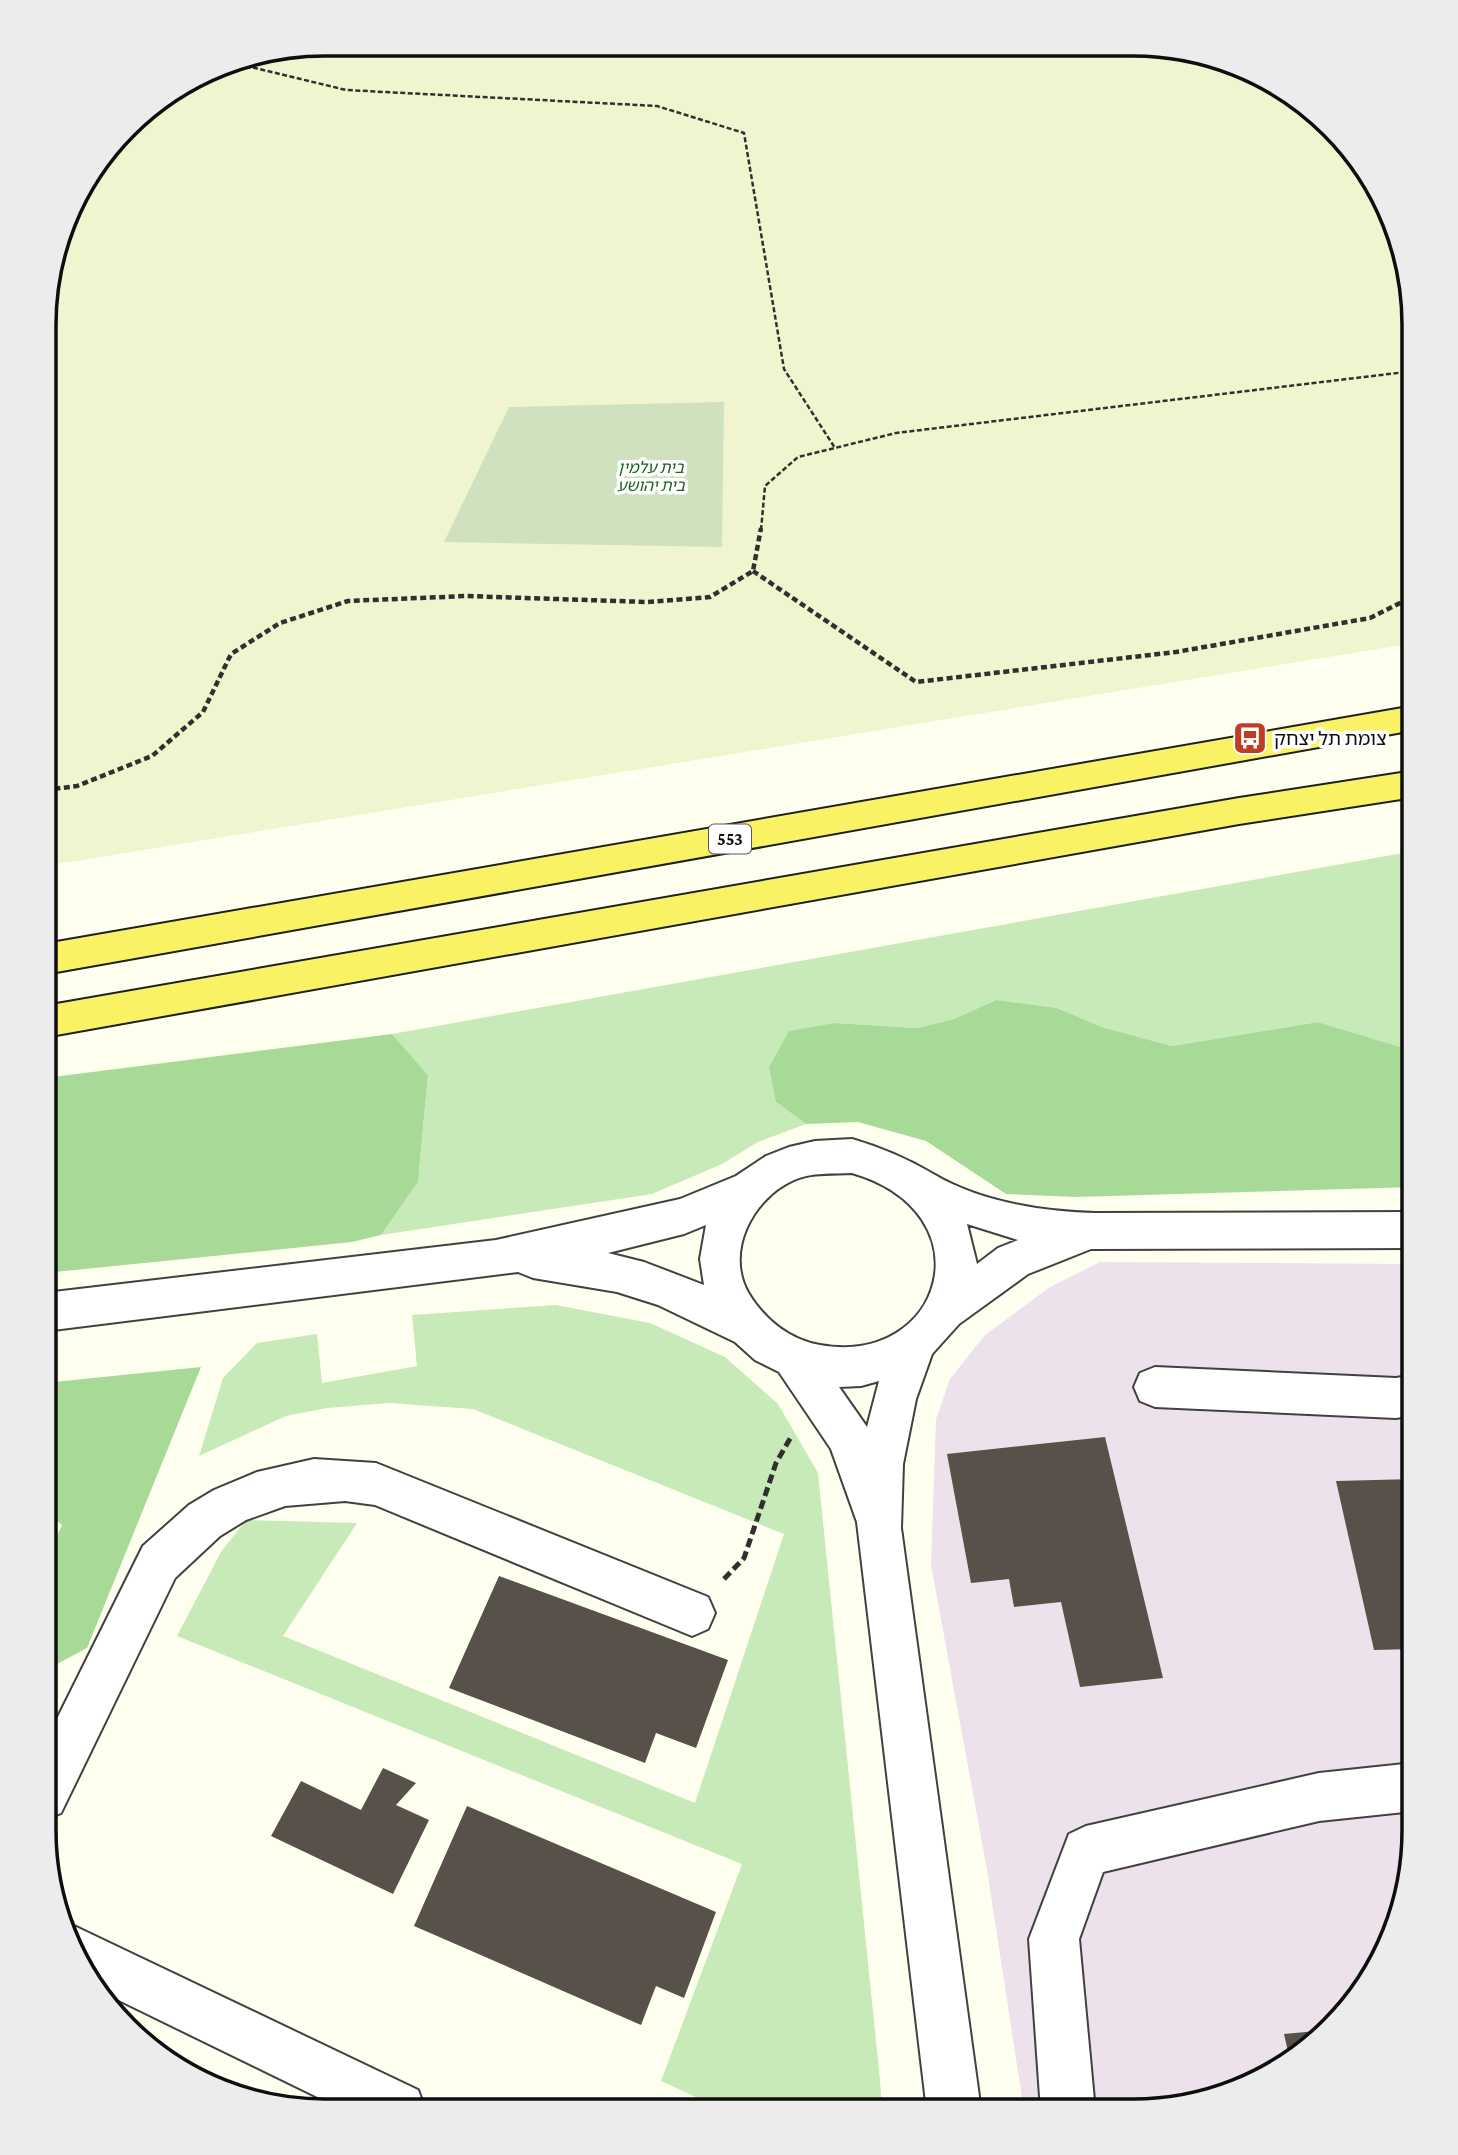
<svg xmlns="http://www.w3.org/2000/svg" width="1458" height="2155" viewBox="0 0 1458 2155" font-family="'Crimson Pro','Noto Sans Hebrew',serif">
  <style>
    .industrial { fill: #ede2ec }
    .farmland { fill: #f1f5cf }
    .green { fill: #c8eab8 }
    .forest { fill: #a8da97 }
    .cemetery { fill: #d0e1c0 }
    .building { fill: #57514a }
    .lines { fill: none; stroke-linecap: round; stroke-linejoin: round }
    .minor-casing { stroke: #414141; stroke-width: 4 }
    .major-casing { stroke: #1f1f1f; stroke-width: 4 }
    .path-far2 { stroke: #303030; stroke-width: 2.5; stroke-dasharray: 5 2.5; stroke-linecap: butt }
    .path-far1 { stroke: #303030; stroke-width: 4.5; stroke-dasharray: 6 3.5; stroke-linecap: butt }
    .path { stroke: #303030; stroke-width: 5; stroke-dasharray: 9 4.5; stroke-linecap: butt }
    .minor { fill: #fff; fill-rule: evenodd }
    .major { fill: #f9f265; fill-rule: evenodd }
    .labels { text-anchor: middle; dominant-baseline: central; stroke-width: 7; stroke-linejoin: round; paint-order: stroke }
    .far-park-label { font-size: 16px; font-style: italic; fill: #1e661e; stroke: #fff }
    .shield { fill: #fff; stroke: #565656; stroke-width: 2 }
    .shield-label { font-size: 18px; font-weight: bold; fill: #0e0e0e }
    .poi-label { font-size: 19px; fill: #0e0e0e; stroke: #fff; text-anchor: start }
    .rim { fill: none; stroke: #0e0e0e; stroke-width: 3.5 }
  </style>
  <rect width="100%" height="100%" fill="#ffffef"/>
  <!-- industrial -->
  <path class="industrial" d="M 1100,1262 L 1414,1264 L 1414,1849 L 1393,1937 L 1356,2001 L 1304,2053 L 1241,2090 L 1133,2111 L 1024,2111 L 987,1870 L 931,1565 L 936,1419 L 950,1379 L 985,1335 L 1050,1287 Z"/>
  <!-- farmland -->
  <path class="farmland" d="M 325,44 L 1170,46 L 1240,65 L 1304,102 L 1356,154 L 1393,217 L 1414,325 L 1414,643 L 45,866 L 46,288 L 81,185 L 140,113 L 234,59 Z"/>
  <!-- green -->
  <path class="green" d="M 1414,851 L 1414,1071 L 1404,1048 L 1318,1022 L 1172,1046 L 1102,1027 L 1057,1008 L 996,1000 L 954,1019 L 917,1028 L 835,1023 L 776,1102 L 806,1124 L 758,1142 L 722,1164 L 652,1194 L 381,1235 L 418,1182 L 428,1075 L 392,1034 Z
    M 556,1305 L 650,1323 L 725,1357 L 778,1404 L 818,1473 L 880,2080 L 882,2107 L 877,2111 L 724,2110 L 661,2081 L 742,1864 L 177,1636 L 221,1552 L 246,1520 L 357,1523 L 283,1636 L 695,1803 L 784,1534 L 473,1409 L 389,1403 L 327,1408 L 286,1416 L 199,1456 L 223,1378 L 257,1343 L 317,1334 L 322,1383 L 417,1366 L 412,1315 Z"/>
  <!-- forest -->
  <path class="forest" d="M 996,1000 L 1057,1008 L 1102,1027 L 1172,1046 L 1318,1022 L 1404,1048 L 1414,1071 L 1414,1187 L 1076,1197 L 1006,1194 L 926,1141 L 858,1122 L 806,1124 L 776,1102 L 769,1067 L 789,1031 L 835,1023 L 917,1028 L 954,1019 Z
    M 392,1034 L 428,1075 L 418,1182 L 381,1235 L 352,1242 L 45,1273 L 45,1078 Z
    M 201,1367 L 87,1648 L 44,1671 L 44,1563 L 62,1525 L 44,1511 L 44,1383 Z"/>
  <!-- cemetery -->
  <path class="cemetery" d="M 724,402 L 722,547 L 444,542 L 509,407 Z"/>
  <!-- building -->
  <path class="building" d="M 1105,1437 L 1163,1678 L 1080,1687 L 1061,1602 L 1014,1607 L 1009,1579 L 971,1583 L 947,1454 Z
    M 1414,1479 L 1414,1649 L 1374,1650 L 1336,1481 Z
    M 499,1576 L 728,1660 L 696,1748 L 656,1733 L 645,1763 L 449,1688 Z
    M 383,1768 L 416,1783 L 396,1805 L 429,1820 L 393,1894 L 271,1836 L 301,1781 L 361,1810 Z
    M 467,1806 L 716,1912 L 684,1998 L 656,1986 L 641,2025 L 414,1926 Z
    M 1327,2030 L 1304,2053 L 1290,2061 L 1284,2034 Z"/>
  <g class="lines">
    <!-- minor casing -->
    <g class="minor-casing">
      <path id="minor" d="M 852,1139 C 883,1148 908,1159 935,1175 C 981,1202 1044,1212 1096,1213 L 1414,1212 L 1414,1248 L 1091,1249 L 1028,1274 L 959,1324 L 932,1354 L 916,1399 L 903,1464 L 901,1528 L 981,2111 L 927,2111 L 857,1522 L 831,1449 L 779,1372 L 755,1360 L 735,1342 L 658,1305 L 617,1292 L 533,1278 L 518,1272 L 45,1331 L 45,1293 L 496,1240 L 680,1199 L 736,1176 L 766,1156 L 789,1147 L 815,1141 ZM 852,1173 C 989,1213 943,1367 820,1345 C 790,1340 765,1320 749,1294 C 724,1252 753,1198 794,1180 C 811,1172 834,1174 852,1173 ZM 967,1224 L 1018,1240 L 998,1248 L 977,1264 ZM 706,1225 L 700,1259 L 704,1285 L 644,1262 L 608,1253 L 684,1234 ZM 879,1381 L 867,1427 L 839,1387 L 861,1386 Z
        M 1155,1367 L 1396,1378 L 1414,1375 L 1414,1415 L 1396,1418 L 1155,1407 L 1140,1401 L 1134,1387 L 1140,1373 Z
        M 314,1459 L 376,1463 L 708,1597 L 715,1613 L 708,1629 L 692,1636 L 375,1505 L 345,1501 L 285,1506 L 246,1520 L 220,1536 L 175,1578 L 61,1813 L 44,1820 L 44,1745 L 143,1546 L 189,1505 L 214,1490 L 257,1472 Z
        M 1414,1763 L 1414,1811 L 1319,1821 L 1103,1872 L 1079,1939 L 1095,2111 L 1041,2111 L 1029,1939 L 1069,1834 L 1086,1826 L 1319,1773 Z
        M 72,1925 L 418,2090 L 425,2109 L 342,2109 L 94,1988 L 65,1938 L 63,1928 Z"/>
    </g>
    <!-- major casing -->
    <g class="major-casing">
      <path id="major" d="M 1414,706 L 1414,730 L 45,974 L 45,944 Z
        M 1414,771 L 1414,797 L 1239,824 L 45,1037 L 45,1006 L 1239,798 Z"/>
    </g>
    <!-- path-far2 -->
    <path class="path-far2" d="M 223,66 L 255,68 L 346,90 L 657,106 L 744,133 L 784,369 L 835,448
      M 761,530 L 765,486 L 798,457 L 896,433 L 1414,371"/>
    <!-- path-far1 -->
    <path class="path-far1" d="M 753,571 L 916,682 L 1176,652 L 1370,618 L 1414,596
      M 45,790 L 77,786 L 152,756 L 203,712 L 231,654 L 280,623 L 348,601 L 466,596 L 647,602 L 710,597 L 753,571 L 761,528"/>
    <!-- path -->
    <path class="path" d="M 724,1579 L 744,1558 L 776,1463 L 791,1437"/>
    <!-- minor -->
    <use href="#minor" class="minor"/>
    <!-- major -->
    <use href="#major" class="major"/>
  </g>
  <!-- icons -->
  <defs>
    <g id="bus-square" transform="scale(1.75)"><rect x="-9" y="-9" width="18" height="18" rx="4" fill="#bf3c25" stroke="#fff"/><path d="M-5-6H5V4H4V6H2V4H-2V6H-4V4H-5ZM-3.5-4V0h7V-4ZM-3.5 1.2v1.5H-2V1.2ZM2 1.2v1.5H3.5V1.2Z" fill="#fff"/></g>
  </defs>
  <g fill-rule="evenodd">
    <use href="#bus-square" x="1250" y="738"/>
  </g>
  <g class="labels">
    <!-- far-park labels -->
    <g class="far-park-label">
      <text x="651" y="467">בית עלמין<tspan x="651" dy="18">בית יהושע</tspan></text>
    </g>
    <!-- shield labels -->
    <rect class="shield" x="709" y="824.5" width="42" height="29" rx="5"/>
    <g class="shield-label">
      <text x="730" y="839">553</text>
    </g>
    <!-- poi labels -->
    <g class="poi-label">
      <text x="1274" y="738">צומת תל יצחק</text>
    </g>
  </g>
  <!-- crop -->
  <path d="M0 0H1458V2155H0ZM325 56H1133A269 269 0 0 1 1402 325V1830A269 269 0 0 1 1133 2099H325A269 269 0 0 1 56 1830V325A269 269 0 0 1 325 56Z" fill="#ececec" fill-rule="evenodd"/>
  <path class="rim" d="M325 56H1133A269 269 0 0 1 1402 325V1830A269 269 0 0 1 1133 2099H325A269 269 0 0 1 56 1830V325A269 269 0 0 1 325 56Z"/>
</svg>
